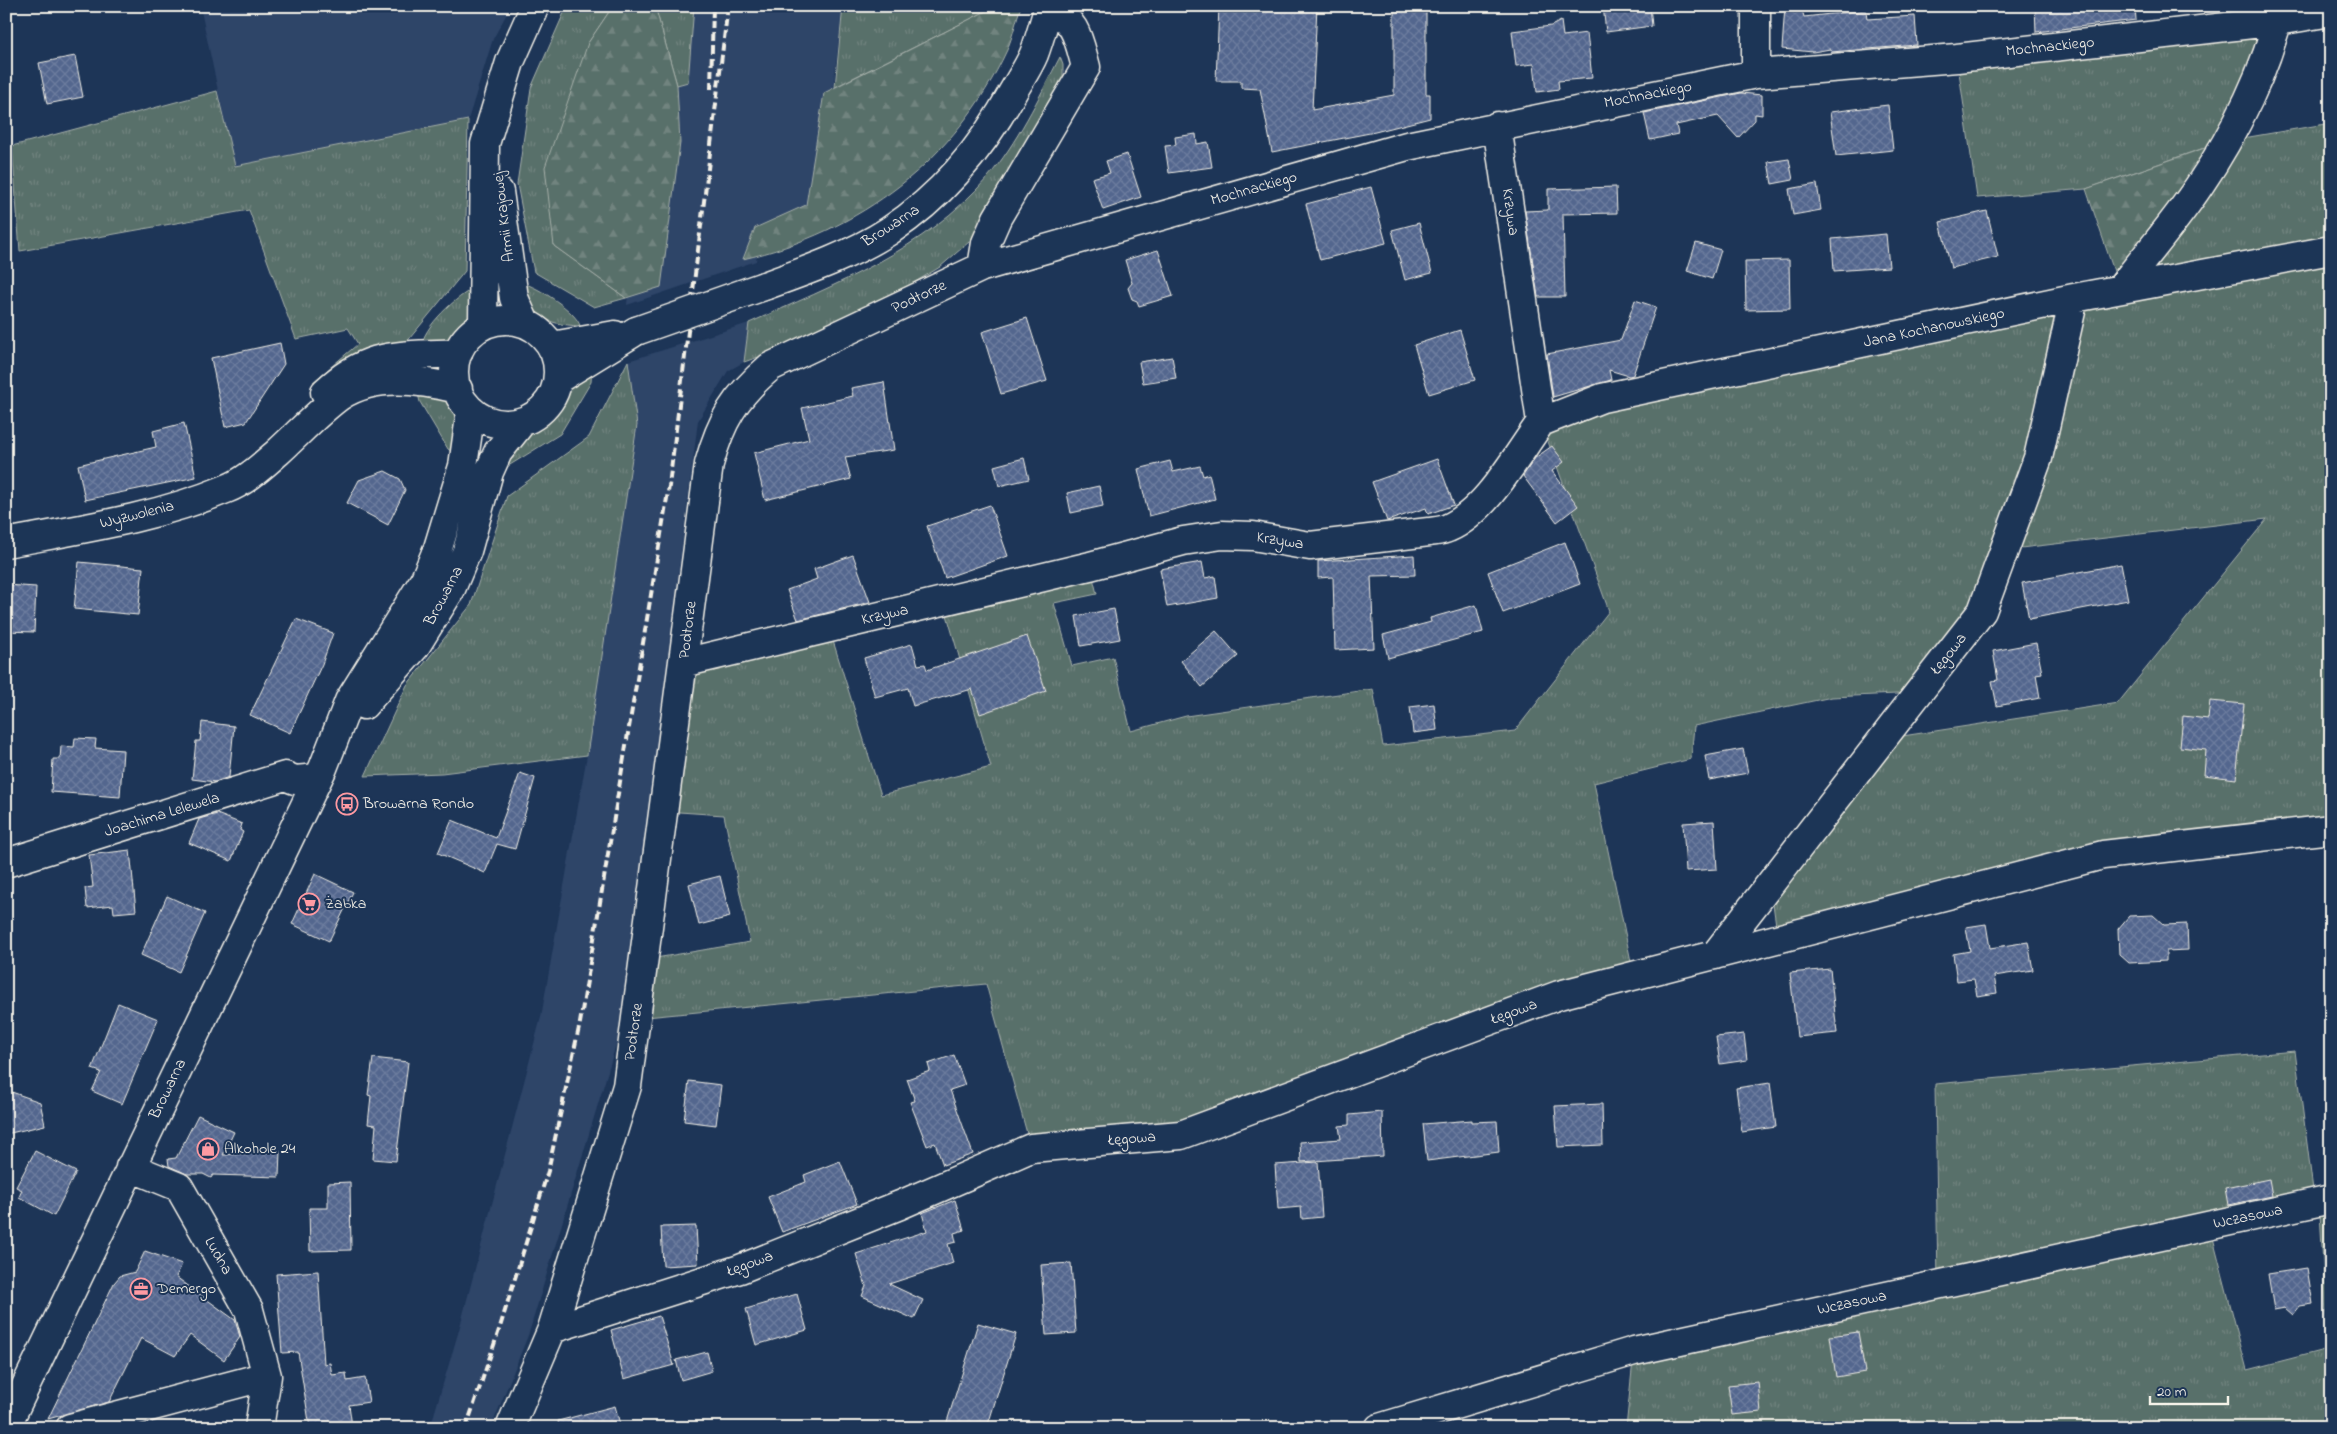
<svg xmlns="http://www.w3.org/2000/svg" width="2337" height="1434" viewBox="0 0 2337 1434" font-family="'Indie Flower',sans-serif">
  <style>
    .built { fill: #2d4468 }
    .grass { fill: url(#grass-tufts); stroke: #a6b0a9 }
    .forest { fill: url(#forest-firs); stroke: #a6b0a9 }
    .building { fill: url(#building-cross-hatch); stroke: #f4f1e8 }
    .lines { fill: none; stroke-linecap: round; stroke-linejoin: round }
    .minor-casing { stroke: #f4f1e8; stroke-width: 31 }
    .minor { stroke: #1d3557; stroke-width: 28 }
    .rail { stroke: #f4f1e8; stroke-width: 4; stroke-dasharray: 8 4; stroke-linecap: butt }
    .minor-bridge-casing { stroke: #f4f1e8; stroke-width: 31; stroke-linecap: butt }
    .minor-bridge { stroke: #1d3557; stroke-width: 28 }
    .labels { text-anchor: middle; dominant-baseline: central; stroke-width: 4; stroke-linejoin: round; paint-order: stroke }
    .street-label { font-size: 16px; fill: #f4f1e8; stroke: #1d3557 }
    .poi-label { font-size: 16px; fill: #f4f1e8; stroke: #1d3557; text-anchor: start }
  </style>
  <defs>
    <pattern id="grass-tufts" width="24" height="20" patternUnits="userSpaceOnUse" patternTransform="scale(1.25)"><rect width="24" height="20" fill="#596f6a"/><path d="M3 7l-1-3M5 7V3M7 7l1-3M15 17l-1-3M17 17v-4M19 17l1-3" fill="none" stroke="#71847f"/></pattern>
    <pattern id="forest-firs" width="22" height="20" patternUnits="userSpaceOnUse" patternTransform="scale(1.25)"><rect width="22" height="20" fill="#596f6a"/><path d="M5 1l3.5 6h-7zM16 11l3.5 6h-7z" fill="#71847f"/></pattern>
    <pattern id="building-cross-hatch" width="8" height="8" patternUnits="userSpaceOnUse" patternTransform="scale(1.25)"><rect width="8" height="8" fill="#53668e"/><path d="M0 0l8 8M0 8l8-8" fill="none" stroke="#6c7c9e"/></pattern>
  </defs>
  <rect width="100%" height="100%" fill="#1d3557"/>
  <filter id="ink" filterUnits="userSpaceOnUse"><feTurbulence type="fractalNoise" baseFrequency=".02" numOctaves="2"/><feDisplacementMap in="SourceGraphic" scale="10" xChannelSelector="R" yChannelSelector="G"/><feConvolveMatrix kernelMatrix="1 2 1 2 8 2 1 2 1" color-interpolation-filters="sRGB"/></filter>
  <g filter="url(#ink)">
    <!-- built -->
    <path class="built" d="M 200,6 L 511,6 L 493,39 L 468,120 L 234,166 Z
      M 646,6 L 843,6 L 818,214 L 759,233 L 756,261 L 627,305 Z
      M 749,323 L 744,362 L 728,371 L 698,421 L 621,1028 L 529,1333 L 491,1428 L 430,1428 L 459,1330 L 541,1017 L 587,755 L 637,425 L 628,361 Z"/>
    <!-- grass -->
    <path class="grass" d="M 567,6 L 613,6 L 588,43 L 554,246 L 626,298 L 594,307 L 534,272 L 517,184 L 531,88 Z
      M 655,6 L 694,6 L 688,82 L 677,85 Z
      M 843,6 L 996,6 L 835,87 Z
      M 2280,12 L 2226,141 L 2331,123 L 2331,818 L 1778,939 L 1770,883 L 1883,739 L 2118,703 L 2267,519 L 2004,550 L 1918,693 L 1832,697 L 1694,726 L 1691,759 L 1594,783 L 1634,976 L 1181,1135 L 1031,1148 L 986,984 L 636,1018 L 644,960 L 750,942 L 724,815 L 664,811 L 683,663 L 829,628 L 881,795 L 991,767 L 943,601 L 1090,566 L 1097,594 L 1054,603 L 1072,666 L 1113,657 L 1131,731 L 1186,716 L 1373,689 L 1383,746 L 1515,731 L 1609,611 L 1541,422 L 2120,289 L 2224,141 L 2086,189 L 1977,198 L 1957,58 Z
      M 1060,57 L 1063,65 L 1063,79 L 987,220 L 969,242 L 940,267 L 905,288 L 773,352 L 744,362 L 749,323 C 835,285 925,250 988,177 C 1016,145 1040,95 1060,57 Z
      M 217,91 L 235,166 L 468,120 L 465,271 L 405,344 L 313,382 L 358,344 L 348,328 L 296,339 L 249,210 L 20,251 L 12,146 Z
      M 522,283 C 537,286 577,312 580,326 C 543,324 535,317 522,283 Z
      M 476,287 L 474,312 L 467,325 L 448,341 L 421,348 C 423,326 457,296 476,287 Z
      M 628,361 L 637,425 L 587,755 L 442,773 L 365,776 L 407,685 L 471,605 L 507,496 L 589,437 Z
      M 592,368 L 591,382 L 560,434 L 505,468 L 505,456 L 522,438 L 551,421 L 558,412 L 570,388 Z
      M 418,394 C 426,396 437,396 445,399 C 465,409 457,437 455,454 L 448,449 L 420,402 Z
      M 2295,1051 L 2313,1190 L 2210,1226 L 2247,1370 L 2328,1349 L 2320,1213 L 2331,1209 L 2331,1428 L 1626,1428 L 1634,1351 L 1938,1285 L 1935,1084 Z"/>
    <!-- forest -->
    <path class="forest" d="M 613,6 L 655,6 L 677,85 L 680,143 L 661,287 L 626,298 L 554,246 L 545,167 L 588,43 Z
      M 996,6 L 1021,6 C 1016,20 1013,36 1007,50 C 956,160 860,232 743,259 L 755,228 L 806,205 L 824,93 Z
      M 2225,141 L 2120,289 L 2086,189 Z"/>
    <!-- building -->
    <path class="building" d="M 1219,6 L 1317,6 L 1312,110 L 1394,95 L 1394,11 L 1426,11 L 1426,94 L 1430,94 L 1430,118 L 1375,132 L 1272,152 L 1260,89 L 1241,88 L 1241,81 L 1216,81 Z
      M 1603,6 L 1650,6 L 1652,26 L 1606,32 Z
      M 1785,6 L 1801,6 L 1804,17 L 1866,10 L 1867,19 L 1915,16 L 1917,45 L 1831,52 L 1830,49 L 1813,52 L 1782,49 Z
      M 2035,6 L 2135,6 L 2136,20 L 2036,32 Z
      M 1561,21 L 1563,36 L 1587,33 L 1592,78 L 1558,81 L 1559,89 L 1537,92 L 1534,64 L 1516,66 L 1512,31 L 1551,26 Z
      M 75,56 L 83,97 L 47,104 L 39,63 Z
      M 1741,93 L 1762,95 L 1762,115 L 1755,114 L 1755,120 L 1738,138 L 1718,116 L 1676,125 L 1678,134 L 1650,140 L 1644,113 Z
      M 1888,105 L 1893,150 L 1836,156 L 1830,112 Z
      M 1196,134 L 1197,144 L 1208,142 L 1212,167 L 1169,173 L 1165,146 L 1176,145 L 1175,137 Z
      M 1127,154 L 1141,197 L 1103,210 L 1092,178 L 1110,173 L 1106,161 Z
      M 1789,159 L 1793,180 L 1772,184 L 1768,162 Z
      M 1817,184 L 1821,210 L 1793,215 L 1789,189 Z
      M 1371,187 L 1386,243 L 1320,260 L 1306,204 Z
      M 1616,187 L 1617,213 L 1563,214 L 1565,297 L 1538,297 L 1525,211 L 1548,210 L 1548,189 Z
      M 1987,211 L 1998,257 L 1951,268 L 1940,222 Z
      M 1419,223 L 1432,273 L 1405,280 L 1392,230 Z
      M 1886,234 L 1889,267 L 1834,271 L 1832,239 Z
      M 1696,243 L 1721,250 L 1712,279 L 1687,271 Z
      M 1158,250 L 1173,296 L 1139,306 L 1137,301 L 1132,299 L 1128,288 L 1132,283 L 1125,260 Z
      M 1789,260 L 1790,309 L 1746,310 L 1745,261 Z
      M 1635,300 L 1656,307 L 1633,375 L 1629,376 L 1609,370 L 1611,380 L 1553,397 L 1547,354 L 1621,340 Z
      M 1027,318 L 1047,381 L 1001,394 L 982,332 Z
      M 1460,330 L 1475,380 L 1429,394 L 1414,345 Z
      M 280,343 L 284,364 L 246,422 L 225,427 L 211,358 Z
      M 1172,357 L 1176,378 L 1143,383 L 1139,362 Z
      M 884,382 L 894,450 L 845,457 L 851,479 L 765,500 L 754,453 L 809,439 L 802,408 L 853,396 L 851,388 Z
      M 184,423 L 196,477 L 85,500 L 78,465 L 156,447 L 153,431 Z
      M 1552,446 L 1564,462 L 1552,471 L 1578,506 L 1557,522 L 1523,476 L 1535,458 Z
      M 1024,458 L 1029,479 L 999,486 L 994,466 Z
      M 1437,459 L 1454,505 L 1428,514 L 1426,508 L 1387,521 L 1372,482 Z
      M 1170,461 L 1173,472 L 1200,466 L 1203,476 L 1209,474 L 1215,499 L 1149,516 L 1138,469 Z
      M 385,471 L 400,479 L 405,490 L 388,525 L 347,503 L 359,480 Z
      M 1099,486 L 1103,506 L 1071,513 L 1067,493 Z
      M 990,505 L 1008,556 L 945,578 L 927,526 Z
      M 1565,542 L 1580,584 L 1503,613 L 1488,572 Z
      M 853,555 L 870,602 L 798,620 L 787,590 L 817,579 L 814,569 Z
      M 1414,555 L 1415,575 L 1371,576 L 1374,648 L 1335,650 L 1333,577 L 1318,578 L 1318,561 Z
      M 79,562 L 143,568 L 138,615 L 74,609 Z
      M 1202,562 L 1205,578 L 1215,576 L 1218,598 L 1167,607 L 1160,569 Z
      M 2121,564 L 2128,600 L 2029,619 L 2022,583 Z
      M 6,585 L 36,587 L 34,632 L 6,631 Z
      M 1476,605 L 1483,632 L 1388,658 L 1383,635 L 1431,622 L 1430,618 Z
      M 1114,609 L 1120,639 L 1081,646 L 1076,616 Z
      M 296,619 L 333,633 L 322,664 L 290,733 L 250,715 Z
      M 1216,631 L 1238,656 L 1202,687 L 1181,661 Z
      M 1027,636 L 1046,691 L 980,714 L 972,689 L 913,706 L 908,688 L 875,697 L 864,658 L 912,644 L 918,665 L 925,664 L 927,670 Z
      M 2036,643 L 2042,673 L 2036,674 L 2040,698 L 1997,706 L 1992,681 L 1998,680 L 1993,651 Z
      M 2210,701 L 2244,704 L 2236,779 L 2204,775 L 2206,750 L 2180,747 L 2183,716 L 2208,719 Z
      M 1434,704 L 1437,730 L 1413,733 L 1410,707 Z
      M 202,722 L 234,726 L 229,777 L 215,782 L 192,779 L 196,741 L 200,741 Z
      M 75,738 L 96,739 L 95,748 L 123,750 L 120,797 L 51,792 L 53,759 L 60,759 L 61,746 L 74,747 Z
      M 1743,749 L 1748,773 L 1709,780 L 1705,756 Z
      M 520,773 L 535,778 L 515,849 L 497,844 L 485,873 L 438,853 L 452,820 L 496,838 Z
      M 217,814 L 242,824 L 240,830 L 243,832 L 231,861 L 189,843 L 199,819 Z
      M 1714,821 L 1717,869 L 1686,871 L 1683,823 Z
      M 130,850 L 136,911 L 114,913 L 113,905 L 87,908 L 85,888 L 93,887 L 89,855 Z
      M 315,874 L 353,892 L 329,941 L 292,924 Z
      M 720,876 L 730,917 L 699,925 L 689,884 Z
      M 167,896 L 205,913 L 179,972 L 141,955 Z
      M 2153,915 L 2164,925 L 2187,924 L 2188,950 L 2166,951 L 2166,961 L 2129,963 L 2119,954 L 2118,929 L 2129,916 Z
      M 1986,924 L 1990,948 L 2028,942 L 2033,970 L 1994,976 L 1997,993 L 1977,996 L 1974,979 L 1957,981 L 1953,954 L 1970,951 L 1966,927 Z
      M 1830,969 L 1837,1033 L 1797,1037 L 1790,973 Z
      M 118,1003 L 158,1019 L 122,1104 L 92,1091 L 101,1072 L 92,1069 Z
      M 1744,1034 L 1747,1060 L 1720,1064 L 1716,1037 Z
      M 954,1055 L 965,1085 L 950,1090 L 973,1154 L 943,1165 L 935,1143 L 927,1146 L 910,1102 L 915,1101 L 907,1079 L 930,1071 L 928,1064 Z
      M 373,1058 L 408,1062 L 396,1161 L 373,1159 L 376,1125 L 368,1124 L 371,1096 L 368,1095 Z
      M 689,1081 L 721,1085 L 716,1125 L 684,1121 Z
      M 1770,1083 L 1776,1127 L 1742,1132 L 1736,1088 Z
      M 6,1090 L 40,1102 L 45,1125 L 6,1134 Z
      M 1602,1104 L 1603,1145 L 1558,1147 L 1555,1106 Z
      M 1382,1112 L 1383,1156 L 1301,1162 L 1300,1142 L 1341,1139 L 1339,1126 L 1349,1125 L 1349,1115 Z
      M 198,1115 L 234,1132 L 223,1155 L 280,1151 L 279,1177 L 213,1175 L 211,1178 L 203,1174 L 187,1174 L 169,1166 L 168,1159 L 176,1158 Z
      M 1472,1120 L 1472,1122 L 1497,1121 L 1499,1152 L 1427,1161 L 1423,1124 Z
      M 35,1151 L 76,1172 L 54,1216 L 19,1197 L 22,1190 L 16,1187 Z
      M 840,1161 L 857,1204 L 782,1232 L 768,1197 L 806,1182 L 804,1175 Z
      M 1318,1162 L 1322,1217 L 1302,1219 L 1301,1207 L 1278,1209 L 1275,1165 Z
      M 2269,1179 L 2272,1196 L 2228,1205 L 2225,1188 Z
      M 350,1182 L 351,1250 L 310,1251 L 309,1208 L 328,1208 L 328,1183 Z
      M 955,1200 L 964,1230 L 954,1233 L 956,1242 L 948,1244 L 953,1263 L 889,1284 L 923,1300 L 914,1319 L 862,1296 L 866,1286 L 856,1254 L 927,1231 L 922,1213 Z
      M 696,1226 L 698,1264 L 663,1266 L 661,1227 Z
      M 145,1251 L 182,1264 L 176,1277 L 235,1320 L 240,1337 L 224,1360 L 190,1335 L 175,1356 L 141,1338 L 109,1402 L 48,1419 L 114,1283 L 120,1276 L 135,1272 Z
      M 1071,1263 L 1076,1333 L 1046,1335 L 1041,1265 Z
      M 2307,1268 L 2313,1304 L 2300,1306 L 2293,1315 L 2285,1308 L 2274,1310 L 2268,1274 Z
      M 318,1271 L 324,1364 L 330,1363 L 332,1375 L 346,1373 L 347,1381 L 365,1378 L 369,1402 L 349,1405 L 352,1426 L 310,1428 L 298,1352 L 282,1353 L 276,1274 Z
      M 797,1294 L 807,1330 L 756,1345 L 746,1309 Z
      M 659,1316 L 674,1365 L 624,1379 L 611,1330 Z
      M 978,1323 L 1016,1334 L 987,1428 L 945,1428 Z
      M 1858,1332 L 1865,1372 L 1836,1377 L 1830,1336 Z
      M 707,1352 L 712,1371 L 681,1380 L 676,1360 Z
      M 1758,1382 L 1761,1412 L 1732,1415 L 1728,1385 Z
      M 615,1406 L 621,1428 L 559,1428 L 558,1421 Z"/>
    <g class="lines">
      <!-- minor casing -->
      <g class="minor-casing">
        <path id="minor" d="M 1756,6 L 1756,74
          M 499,192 L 514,298 L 525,323
          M 982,267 L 1407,146 L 1756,74 L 1957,58 L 2278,21 L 2331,12
          M 764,286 C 806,271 852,255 889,231 C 944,195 983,147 1014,90 C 1021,78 1029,66 1034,54 C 1040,38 1044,22 1049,6
          M 2120,289 C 2146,255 2175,222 2199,186 C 2235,133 2267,69 2281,6
          M454 372a52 52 0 1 1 104 0a52 52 0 1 1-104 0Z
          M 483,325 L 485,144 L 510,62 L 535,6
          M 552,346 L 615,335
          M 558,379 L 636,331
          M 325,392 C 371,349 400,357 458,353
          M 1541,422 L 1602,398 L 2074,298 L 2331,250
          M 6,543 C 81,529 156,518 226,489 C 245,482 263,465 278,452 C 298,434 318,412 340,396 C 375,373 420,380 458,389
          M 683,663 L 1090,566 L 1183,541 L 1222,535 L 1253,536 L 1310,546 L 1429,532 C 1435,531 1442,531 1448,528 C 1487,511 1516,456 1541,422 L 1497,126
          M 364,705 L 415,647 L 451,589 L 467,551 L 489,472 L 498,452 L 522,422
          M 6,863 L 285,776 L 295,780 L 318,778
          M 1715,955 L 1982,611 L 2038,458 L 2074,298
          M 130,1167 L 179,1187 L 249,1310 L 267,1376 L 259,1428
          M 552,1329 L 740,1269 L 900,1205 L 1031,1148 L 1181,1135 L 1559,995 L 2103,855 L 2331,829
          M 6,1427 L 323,768 L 349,701 L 425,579 L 438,548 L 463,466 L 471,410
          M 70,1428 L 267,1376
          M 510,1428 L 552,1329 L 627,1086 L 709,464 C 721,420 735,397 770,367 L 982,267 L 986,243 L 997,218 L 1086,67 C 1078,38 1077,22 1049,7
          M 1379,1428 L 1634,1351 L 2331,1199"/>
      </g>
      <!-- minor -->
      <use href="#minor" class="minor"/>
      <!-- rail -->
      <path class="rail" d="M 711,89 L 713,6
        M 466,1428 L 500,1327 L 548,1171 L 580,1023 L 669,486 L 728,6"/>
      <!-- minor-bridge casing -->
      <g class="minor-bridge-casing">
        <path id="minor-bridge" d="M 636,331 L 764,286"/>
      </g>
      <!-- minor-bridge -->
      <use href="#minor-bridge" class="minor-bridge"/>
    </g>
  </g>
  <!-- icons -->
  <defs>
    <g id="bus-ring" transform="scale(1.125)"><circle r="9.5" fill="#1d3557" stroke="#ff9aa2" stroke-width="1.5"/><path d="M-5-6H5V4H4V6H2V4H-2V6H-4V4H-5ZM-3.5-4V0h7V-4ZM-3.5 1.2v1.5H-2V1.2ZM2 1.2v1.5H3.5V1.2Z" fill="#ff9aa2"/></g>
    <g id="supermarket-ring" transform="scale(1.125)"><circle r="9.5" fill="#1d3557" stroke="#ff9aa2" stroke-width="1.5"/><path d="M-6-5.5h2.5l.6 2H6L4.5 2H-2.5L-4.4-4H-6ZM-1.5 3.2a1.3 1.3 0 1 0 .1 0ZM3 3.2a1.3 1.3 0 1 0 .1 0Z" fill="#ff9aa2"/></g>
    <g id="shop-ring" transform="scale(1.125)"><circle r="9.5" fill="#1d3557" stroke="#ff9aa2" stroke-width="1.5"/><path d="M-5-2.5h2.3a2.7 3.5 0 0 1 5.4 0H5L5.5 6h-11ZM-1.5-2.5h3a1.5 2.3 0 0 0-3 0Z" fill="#ff9aa2"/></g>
    <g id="office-ring" transform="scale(1.125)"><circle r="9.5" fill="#1d3557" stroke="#ff9aa2" stroke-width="1.5"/><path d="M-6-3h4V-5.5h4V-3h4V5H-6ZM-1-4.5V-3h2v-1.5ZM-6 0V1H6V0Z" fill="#ff9aa2"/></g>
  </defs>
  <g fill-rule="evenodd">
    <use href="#bus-ring" x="347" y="804"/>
    <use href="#supermarket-ring" x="309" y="904"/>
    <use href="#shop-ring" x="208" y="1149"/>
    <use href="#office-ring" x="141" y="1289"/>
  </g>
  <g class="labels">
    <!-- street labels -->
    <g class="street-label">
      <text transform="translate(2050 47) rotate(-6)">Mochnackiego</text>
      <text transform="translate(1648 95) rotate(-11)">Mochnackiego</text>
      <text transform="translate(1254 189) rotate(-16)">Mochnackiego</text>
      <text transform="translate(1510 212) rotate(82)">Krzywa</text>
      <text transform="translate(504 217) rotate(-97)">Armii Krajowej</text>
      <text transform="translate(891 226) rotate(-33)">Browarna</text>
      <text transform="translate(919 297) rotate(-25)">Podtorze</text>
      <text transform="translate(1934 328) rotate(-12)">Jana Kochanowskiego</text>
      <text transform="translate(137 515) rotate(-14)">Wyzwolenia</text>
      <text transform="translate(1280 541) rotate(9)">Krzywa</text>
      <text transform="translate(444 596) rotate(-62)">Browarna</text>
      <text transform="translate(885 615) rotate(-13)">Krzywa</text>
      <text transform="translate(688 630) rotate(-83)">Podtorze</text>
      <text transform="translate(1949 654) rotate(-52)">Łęgowa</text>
      <text transform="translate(162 815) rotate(-17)">Joachima Lelewela</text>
      <text transform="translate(1514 1012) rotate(-20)">Łęgowa</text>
      <text transform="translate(634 1032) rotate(-82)">Podtorze</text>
      <text transform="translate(168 1089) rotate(-64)">Browarna</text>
      <text transform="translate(1132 1139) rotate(-5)">Łęgowa</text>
      <text transform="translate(2248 1217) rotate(-12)">Wczasowa</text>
      <text transform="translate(218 1256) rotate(60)">Ludna</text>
      <text transform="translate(750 1264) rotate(-21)">Łęgowa</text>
      <text transform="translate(1852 1303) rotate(-12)">Wczasowa</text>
    </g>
    <!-- poi labels -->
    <g class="poi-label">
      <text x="363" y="804">Browarna Rondo</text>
      <text x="325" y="904">Żabka</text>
      <text x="224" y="1149">Alkohole 24</text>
      <text x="157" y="1289">Demergo</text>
    </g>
  </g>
  <!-- margin -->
  <rect width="2337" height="1434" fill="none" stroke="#1d3557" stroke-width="25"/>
  <rect x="12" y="12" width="2312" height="1409" fill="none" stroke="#f4f1e8" stroke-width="2" filter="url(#ink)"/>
  <!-- scale -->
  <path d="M2150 1396v8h78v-8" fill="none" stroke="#f4f1e8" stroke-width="2.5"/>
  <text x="2157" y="1396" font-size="15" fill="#f4f1e8" stroke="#1d3557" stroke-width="4" paint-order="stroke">20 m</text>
</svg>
